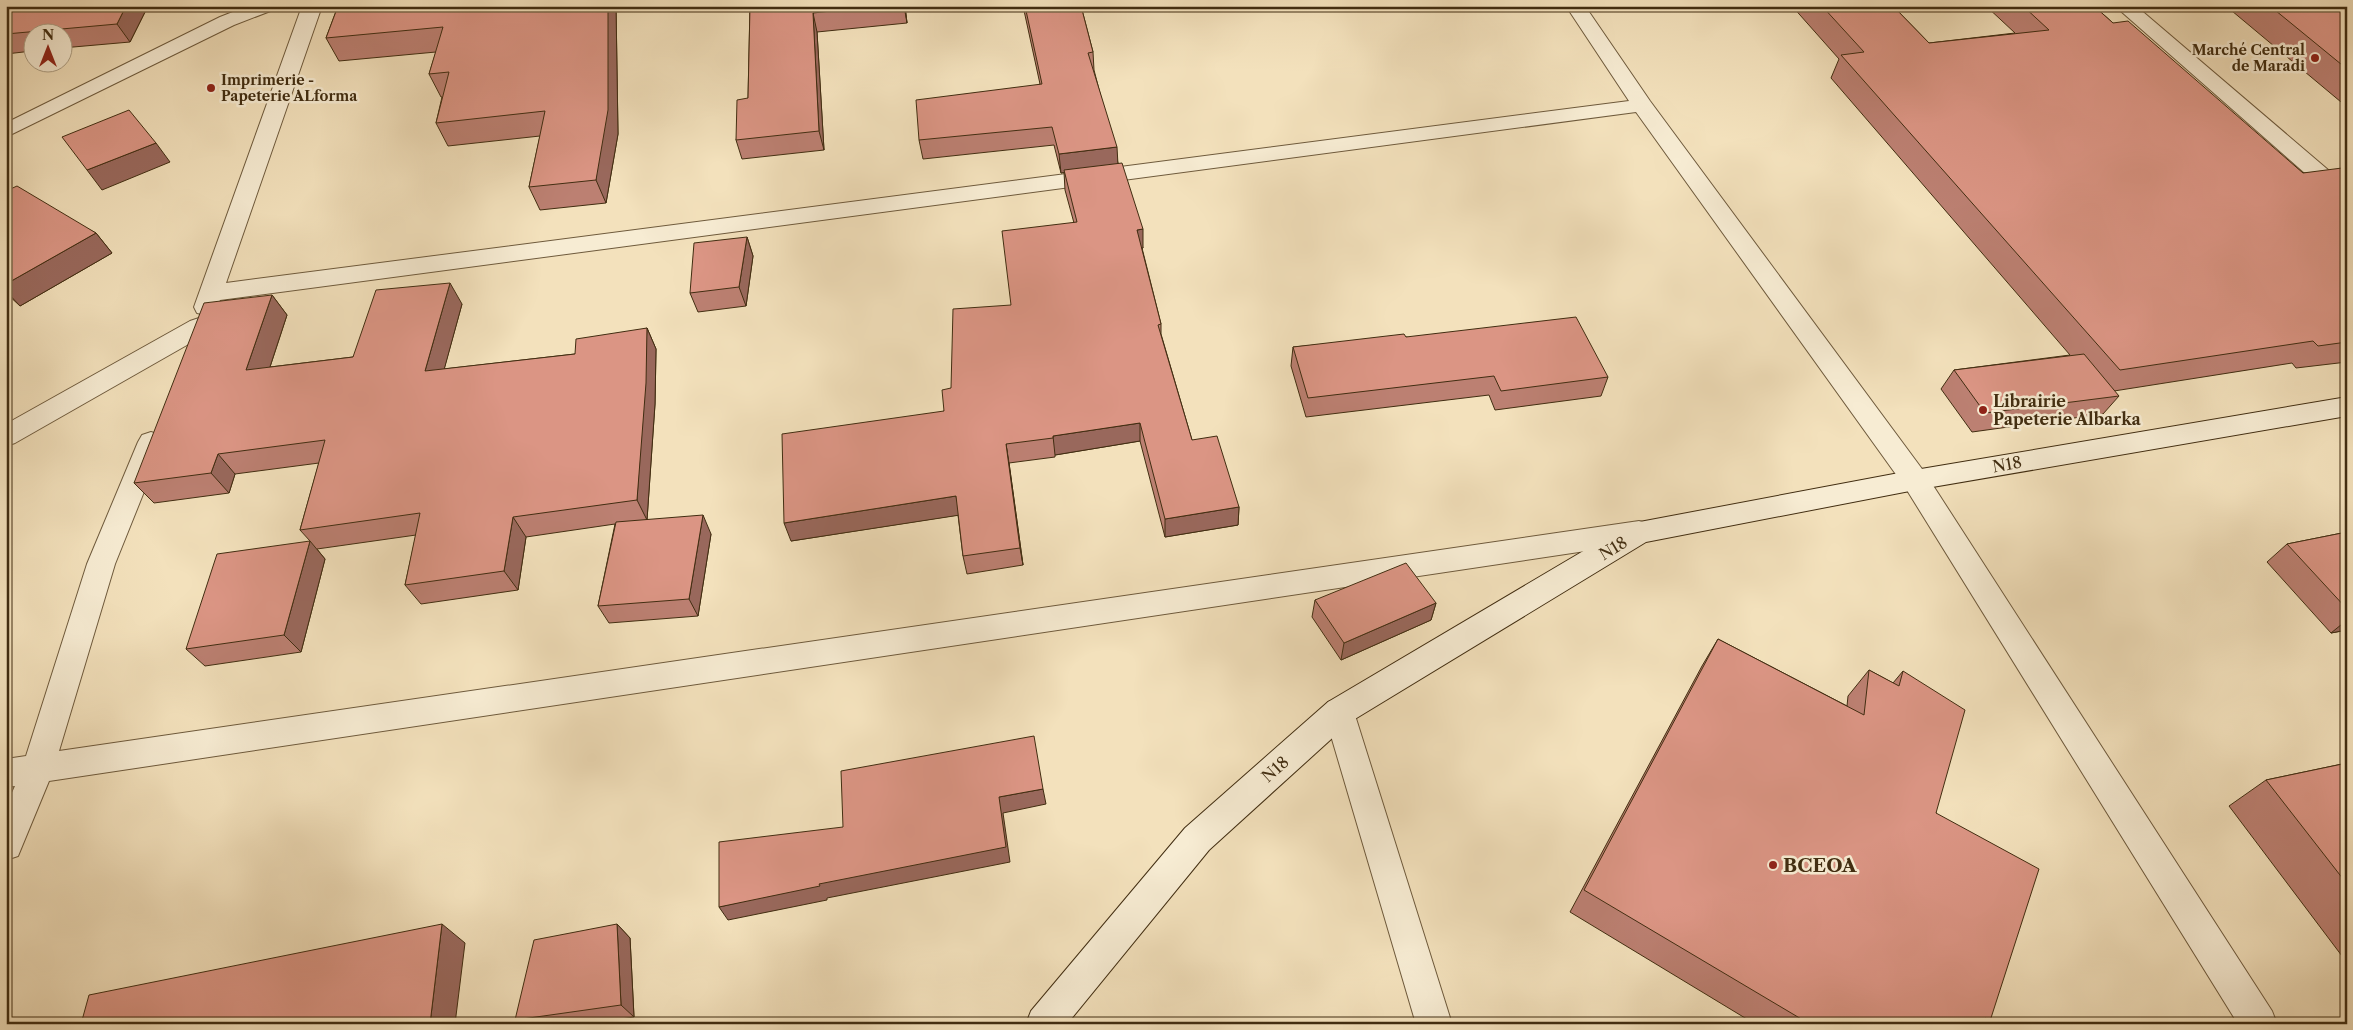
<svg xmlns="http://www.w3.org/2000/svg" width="2353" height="1030" viewBox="0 0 2353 1030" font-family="'Libre Caslon Text',serif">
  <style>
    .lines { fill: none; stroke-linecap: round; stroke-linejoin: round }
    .street-casing { stroke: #6e5a3c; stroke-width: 2 }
    .secondary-casing { stroke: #412d11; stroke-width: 2 }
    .street { fill: #f7ecd3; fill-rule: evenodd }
    .secondary { fill: #f7ecd3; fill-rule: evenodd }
    .wall { fill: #bc8072; stroke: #412d11 }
    .shaded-wall { fill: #99685c; stroke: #412d11 }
    .building { fill: #db9584; stroke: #412d11 }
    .poi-dot { fill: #8f2418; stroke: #f7ecd3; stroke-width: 2 }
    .labels { text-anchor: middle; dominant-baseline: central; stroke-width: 5; stroke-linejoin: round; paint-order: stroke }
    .far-poi-label { font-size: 14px; font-weight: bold; fill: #412d11; stroke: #f7ecd3; text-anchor: end }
    .poi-label { font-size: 16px; font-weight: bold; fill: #412d11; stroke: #f7ecd3; text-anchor: start }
    .street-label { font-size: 16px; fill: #412d11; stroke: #f7ecd3 }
    .near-poi-label { font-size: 19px; font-weight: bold; fill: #412d11; stroke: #f7ecd3; text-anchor: start }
  </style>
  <rect width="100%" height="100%" fill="#f3e1bc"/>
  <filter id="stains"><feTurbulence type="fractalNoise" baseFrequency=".004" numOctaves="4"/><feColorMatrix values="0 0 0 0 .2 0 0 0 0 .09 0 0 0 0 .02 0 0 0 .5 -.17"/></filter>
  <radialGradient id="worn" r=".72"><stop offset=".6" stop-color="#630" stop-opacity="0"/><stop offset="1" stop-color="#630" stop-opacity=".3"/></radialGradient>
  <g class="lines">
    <!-- street casing -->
    <g class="street-casing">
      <path id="street" d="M 248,6 L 275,6 L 273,10 L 234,25 L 6,137 L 6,123 L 220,17 Z
        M 302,6 L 322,6 L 226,283 L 1629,101 L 1566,6 L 1585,6 L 1650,101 L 1925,473 L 2272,1011 L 2277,1024 L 2238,1024 L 1905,487 L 1636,112 L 220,300 L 215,313 L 206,315 L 197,313 L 194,307 Z
        M 2115,6 L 2136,6 L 2347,186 L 2347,205 L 2339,203 Z
        M 199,318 L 208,321 L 211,327 L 208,333 L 15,443 L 6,446 L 6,424 L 190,321 Z
        M 151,432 L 160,435 L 164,442 L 115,564 L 59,751 L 1639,521 L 1649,524 L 1653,532 L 1649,540 L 1639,543 L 49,781 L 18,856 L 6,860 L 6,806 L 15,786 L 6,787 L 6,759 L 26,756 L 87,564 L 138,442 L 142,435 Z
        M 1339,698 L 1350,702 L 1354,712 L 1452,1024 L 1416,1024 L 1324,712 L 1328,702 Z"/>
    </g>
    <!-- secondary casing -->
    <g class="secondary-casing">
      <path id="secondary" d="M 2347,397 L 2347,416 L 1915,490 L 1646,542 L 1350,722 L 1209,850 L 1067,1024 L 1026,1024 L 1031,1011 L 1185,828 L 1328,702 L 1629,524 L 1915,470 Z"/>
    </g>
    <!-- street -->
    <use href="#street" class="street"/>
    <!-- secondary -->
    <use href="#secondary" class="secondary"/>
  </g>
  <!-- wall -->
  <path class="wall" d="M 6,6 L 148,6 L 130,42 L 62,48 L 62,32 L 32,32 L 32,51 L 6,54 Z
    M 338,6 L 616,6 L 618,134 L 606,203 L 540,210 L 529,187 L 540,136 L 448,146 L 436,123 L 442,97 L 441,97 L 429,74 L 436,52 L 339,61 L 326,38 Z
    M 750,6 L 905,6 L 907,23 L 817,32 L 824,150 L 742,159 L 736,140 L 748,98 Z
    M 1023,6 L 1081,6 L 1093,52 L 1094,70 L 1118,163 L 1143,248 L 1142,248 L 1161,324 L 1161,334 L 1192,440 L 1239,507 L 1238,525 L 1165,537 L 1140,441 L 1055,455 L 1055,457 L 1009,463 L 1023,565 L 967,574 L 963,556 L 958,515 L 791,541 L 944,411 L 951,388 L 1011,305 L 1074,223 L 1065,190 L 1064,172 L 1061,173 L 1054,145 L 923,159 L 919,140 L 1040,84 Z
    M 1792,6 L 1893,6 L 1929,43 L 2015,33 L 1986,6 L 2094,6 L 2113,23 L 2303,173 L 2347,172 L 2347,362 L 2296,368 L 2292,363 L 2114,391 L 2119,396 L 2103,414 L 1972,432 L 1941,389 L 1954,370 L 2070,355 L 1831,78 L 1839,59 Z
    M 2226,6 L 2335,6 L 2347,15 L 2347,107 Z
    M 6,191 L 96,233 L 112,253 L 20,306 L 6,293 Z
    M 747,237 L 753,256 L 746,306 L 698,312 L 690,293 Z
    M 272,295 L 287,315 L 270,367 L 353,357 L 462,304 L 444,369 L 575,354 L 647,328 L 656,349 L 655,404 L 647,520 L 711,534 L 698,616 L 609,623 L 598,606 L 615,524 L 526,537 L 518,590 L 421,604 L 405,585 L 416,535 L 317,549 L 325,559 L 301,652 L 205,666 L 186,649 L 310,541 L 300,530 L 319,463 L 235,474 L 229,493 L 154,503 L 134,483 Z
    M 1406,337 L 1608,377 L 1601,396 L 1495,410 L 1489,395 L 1306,417 L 1291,366 L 1293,347 Z
    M 2347,532 L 2347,630 L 2331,633 L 2267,562 L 2287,544 Z
    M 1315,600 L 1436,603 L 1431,620 L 1341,660 L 1312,617 Z
    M 1718,639 L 1847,706 L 1848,696 L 1869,670 L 1893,683 L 1903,671 L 1936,813 L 1990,1021 L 1985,1024 L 1755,1024 L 1570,912 L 1702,666 Z
    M 2347,763 L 2347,959 L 2345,960 L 2229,806 L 2266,780 Z
    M 617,924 L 630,938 L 634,1017 L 587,1024 L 520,1024 L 515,1020 Z"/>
  <!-- shaded-wall -->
  <path class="shaded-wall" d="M 126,6 L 148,6 L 130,42 L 117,24 Z
    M 608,6 L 616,6 L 618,134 L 606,203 L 596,180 Z
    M 904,6 L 905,6 L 907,23 Z
    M 813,13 L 817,32 L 824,150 L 819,131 Z
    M 156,143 L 170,162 L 102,190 L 87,170 Z
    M 1117,147 L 1118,165 L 1061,173 L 1059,154 Z
    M 1143,229 L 1143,248 L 1137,249 L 1137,230 Z
    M 96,233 L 112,253 L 20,306 L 6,291 L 6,284 Z
    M 747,237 L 753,256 L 746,306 L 739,287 Z
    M 450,283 L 462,304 L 438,392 L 425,371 Z
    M 272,295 L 287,315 L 262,391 L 246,370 Z
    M 647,328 L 656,349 L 655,404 L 647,520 L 637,500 Z
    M 1140,423 L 1140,441 L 1055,455 L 1053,436 Z
    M 1006,444 L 1009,463 L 1023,565 L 1020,548 Z
    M 218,454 L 235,474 L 229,493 L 211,473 Z
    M 956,496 L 960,515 L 791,541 L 784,523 Z
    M 1239,507 L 1238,525 L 1165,537 L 1165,519 Z
    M 703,515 L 711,534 L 698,616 L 689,599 Z
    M 513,517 L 526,537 L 518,590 L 504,571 Z
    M 310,541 L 325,559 L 301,652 L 284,635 Z
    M 1436,603 L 1431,620 L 1341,660 L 1344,643 Z
    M 2347,620 L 2347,630 L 2331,633 Z
    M 1043,789 L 1046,804 L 1003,813 L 1010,862 L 827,898 L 827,900 L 728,920 L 719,907 L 819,884 L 999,797 Z
    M 442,924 L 465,943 L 455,1024 L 430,1024 Z
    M 617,924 L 630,938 L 634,1017 L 621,1005 Z"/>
  <!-- building -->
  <path class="building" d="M 6,6 L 126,6 L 117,24 L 6,34 Z
    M 338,6 L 608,6 L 608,110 L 596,180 L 529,187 L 545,111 L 436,123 L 449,72 L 429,74 L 443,27 L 326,38 Z
    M 750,6 L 877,6 L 813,13 L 819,131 L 736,140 L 737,100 L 748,98 Z
    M 1025,6 L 1081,6 L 1093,52 L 1088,53 L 1117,147 L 1059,154 L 1052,127 L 919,140 L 916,100 L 1042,84 Z
    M 1822,6 L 1893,6 L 1929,43 L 2049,30 L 2023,6 L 2094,6 L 2113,23 L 2128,21 L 2303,173 L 2342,168 L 2347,172 L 2347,342 L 2318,346 L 2313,341 L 2120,370 L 1841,55 L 1864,52 Z
    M 2270,6 L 2335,6 L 2347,15 L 2347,69 Z
    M 129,110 L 156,143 L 87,170 L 62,137 Z
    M 1122,163 L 1143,229 L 1137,230 L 1161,324 L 1158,325 L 1192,440 L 1217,436 L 1239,507 L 1165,519 L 1140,423 L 1053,436 L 1053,438 L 1006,444 L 1020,548 L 963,556 L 956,496 L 784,523 L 782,434 L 944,411 L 942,390 L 951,388 L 953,309 L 1011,305 L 1002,231 L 1077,222 L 1064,170 Z
    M 17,186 L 96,233 L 6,284 L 6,191 Z
    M 747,237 L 739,287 L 690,293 L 694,243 Z
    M 450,283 L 425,371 L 575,354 L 576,339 L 647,328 L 646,383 L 637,500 L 513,517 L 504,571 L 405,585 L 420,513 L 300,530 L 325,440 L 218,454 L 211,473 L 134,483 L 204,303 L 272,295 L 246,370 L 353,357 L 376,290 Z
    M 1576,317 L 1608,377 L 1501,391 L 1494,376 L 1308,398 L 1293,347 L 1404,334 L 1406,337 Z
    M 2084,354 L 2119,396 L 1985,413 L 1954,370 Z
    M 703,515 L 689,599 L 598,606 L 616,522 Z
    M 2347,532 L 2347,609 L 2287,544 Z
    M 310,541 L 284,635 L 186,649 L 217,554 Z
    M 1406,563 L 1436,603 L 1344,643 L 1315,600 Z
    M 1718,639 L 1864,715 L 1869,670 L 1899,686 L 1903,671 L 1965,710 L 1936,813 L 2039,869 L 1990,1021 L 1985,1018 L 1984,1024 L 1807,1024 L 1808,1023 L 1584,890 Z
    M 1034,736 L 1043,789 L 999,797 L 1006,847 L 819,884 L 820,886 L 719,907 L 719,842 L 843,827 L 841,771 Z
    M 2347,763 L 2347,884 L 2266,780 Z
    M 442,924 L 430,1024 L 81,1024 L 89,995 Z
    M 617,924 L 621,1005 L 515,1020 L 534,940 Z"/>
  <!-- markers -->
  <g class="poi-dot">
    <circle cx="2315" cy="58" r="5"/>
    <circle cx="211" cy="88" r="5"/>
    <circle cx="1983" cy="410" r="5"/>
    <circle cx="1773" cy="865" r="5"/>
  </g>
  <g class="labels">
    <!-- far-poi labels -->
    <g class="far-poi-label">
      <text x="2305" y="50">Marché Central<tspan x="2305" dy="16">de Maradi</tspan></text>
      <text x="221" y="80" text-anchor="start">Imprimerie -<tspan x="221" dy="16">Papeterie ALforma</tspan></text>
    </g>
    <!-- poi labels -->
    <g class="poi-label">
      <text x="1993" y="401">Librairie<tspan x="1993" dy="18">Papeterie Albarka</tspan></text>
    </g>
    <!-- street labels -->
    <g class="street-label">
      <text transform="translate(2007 464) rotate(-10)">N18</text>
      <text transform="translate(1613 548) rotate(-31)">N18</text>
      <text transform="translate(1275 769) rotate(-42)">N18</text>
    </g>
    <!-- near-poi labels -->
    <g class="near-poi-label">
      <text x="1783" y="865">BCEOA</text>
    </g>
  </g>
  <!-- margin -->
  <rect width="2353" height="1030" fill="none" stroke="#f3e1bc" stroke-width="25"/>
  <rect x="8" y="8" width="2338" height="1015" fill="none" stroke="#412d11" stroke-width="2.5"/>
  <rect x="12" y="12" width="2328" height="1005" fill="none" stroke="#412d11"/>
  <!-- north arrow -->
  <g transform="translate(48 48)"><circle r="24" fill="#f7ecd3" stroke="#aea085"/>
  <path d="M0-4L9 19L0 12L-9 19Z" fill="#8f2418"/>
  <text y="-8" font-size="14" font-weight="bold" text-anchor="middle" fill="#412d11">N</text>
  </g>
  <rect width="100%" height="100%" filter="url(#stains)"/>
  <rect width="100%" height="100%" fill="url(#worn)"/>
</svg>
